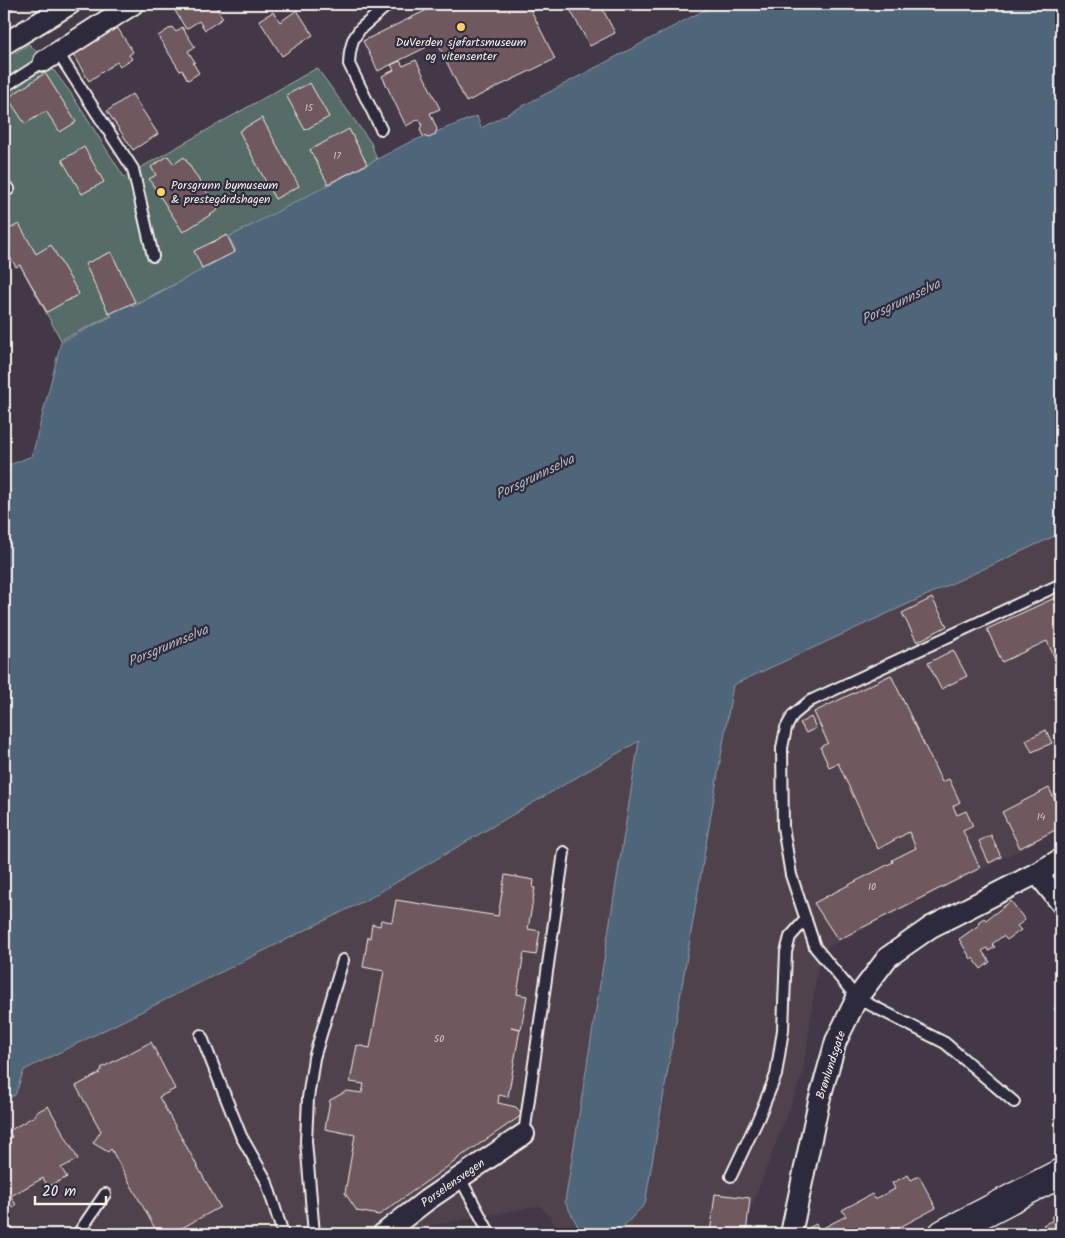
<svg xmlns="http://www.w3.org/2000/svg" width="1065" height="1238" viewBox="0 0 1065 1238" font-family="Kalam,sans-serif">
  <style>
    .built { fill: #50424e }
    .green { fill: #576c67; stroke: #a6aea8 }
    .water { fill: #4f657a; stroke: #919da6 }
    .building { fill: #6f585f; stroke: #f4f1e8 }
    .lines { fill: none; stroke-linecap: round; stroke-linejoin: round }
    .lane-casing { stroke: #f4f1e8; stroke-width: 14 }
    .street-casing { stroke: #f4f1e8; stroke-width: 24 }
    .secondary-casing { stroke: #f4f1e8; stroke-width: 31 }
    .lane { stroke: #2f2a3d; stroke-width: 10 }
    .street { stroke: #2f2a3d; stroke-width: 20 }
    .secondary { stroke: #2f2a3d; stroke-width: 28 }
    .poi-dot { fill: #ffd166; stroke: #2f2a3d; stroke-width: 2 }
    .labels { text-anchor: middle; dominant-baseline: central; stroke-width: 4.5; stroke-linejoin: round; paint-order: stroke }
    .number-label { font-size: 10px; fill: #d3cbc6 }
    .poi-label { font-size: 12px; fill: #f4f1e8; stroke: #2f2a3d }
    .street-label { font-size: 12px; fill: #f4f1e8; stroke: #2f2a3d }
    .water-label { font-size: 14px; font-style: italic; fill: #b2b9bc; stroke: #2f2a3d }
  </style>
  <rect width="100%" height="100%" fill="#423847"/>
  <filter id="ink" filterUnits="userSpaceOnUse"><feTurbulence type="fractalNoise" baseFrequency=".02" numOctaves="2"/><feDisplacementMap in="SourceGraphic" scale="10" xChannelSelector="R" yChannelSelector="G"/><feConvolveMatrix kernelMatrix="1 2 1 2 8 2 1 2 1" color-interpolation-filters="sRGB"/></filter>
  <g filter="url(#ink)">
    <!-- built -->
    <path class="built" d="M 1061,533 L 1061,829 L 820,951 L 803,1073 L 741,1234 L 563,1234 L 540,1206 L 400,1231 L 376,1234 L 335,1234 L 282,1226 L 270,1234 L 4,1234 L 4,1100 L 15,1095 L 23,1070 L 368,899 L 640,741 L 637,760 L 731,699 L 733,685 Z"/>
    <!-- green -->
    <path class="green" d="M 29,44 L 52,68 L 70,92 L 124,177 L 317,68 L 371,143 L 377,160 L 321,191 L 231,236 L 234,241 L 237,251 L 201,268 L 202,271 L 61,340 L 14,254 L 4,241 L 4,60 Z"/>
    <!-- water -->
    <path class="water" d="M 716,4 L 1061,4 L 1061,533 L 733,685 L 645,1204 L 616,1234 L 582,1234 L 565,1202 L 639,741 L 368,899 L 24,1070 L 15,1095 L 4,1100 L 4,467 L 32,456 L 61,342 L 112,316 L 100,298 L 121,287 L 133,307 L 236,251 L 229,237 L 408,143 L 477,116 L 481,128 Z"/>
    <!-- building -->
    <path class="building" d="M 4,4 L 20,4 L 4,14 Z
      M 171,4 L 225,4 L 217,9 L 223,18 L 205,30 L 199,21 L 186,29 Z
      M 439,4 L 528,4 L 555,59 L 466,102 L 437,42 L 378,71 L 363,41 Z
      M 567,4 L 600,4 L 615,33 L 590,46 Z
      M 297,10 L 313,35 L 282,56 L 259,20 L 273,12 L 280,22 Z
      M 117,27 L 133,52 L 129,55 L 132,59 L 120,66 L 117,62 L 89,81 L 73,55 Z
      M 172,27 L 176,32 L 182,27 L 195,47 L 188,51 L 195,62 L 193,63 L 199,73 L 188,80 L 182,70 L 180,71 L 158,36 Z
      M 416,60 L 440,109 L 430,113 L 437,129 L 435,135 L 429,138 L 423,136 L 420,130 L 422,124 L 419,119 L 406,126 L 382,76 L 394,70 L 391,65 L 400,61 L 403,66 Z
      M 45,73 L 76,122 L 60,132 L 46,111 L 25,124 L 8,98 Z
      M 310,83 L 329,117 L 305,130 L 286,95 Z
      M 132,94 L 158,134 L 133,150 L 107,111 Z
      M 262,118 L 299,186 L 275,199 L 239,131 Z
      M 349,129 L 367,164 L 328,184 L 310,150 Z
      M 84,147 L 104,182 L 82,194 L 62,160 Z
      M 168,156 L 174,164 L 184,157 L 218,210 L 183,232 L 149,179 L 156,175 L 151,167 Z
      M 19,224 L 36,254 L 51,245 L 79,294 L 47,312 L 20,265 L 16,267 L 4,247 L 4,232 Z
      M 227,235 L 235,252 L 202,268 L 194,251 Z
      M 111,252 L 135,302 L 109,314 L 85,264 Z
      M 1061,595 L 1061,672 L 1047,641 L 1002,662 L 987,629 Z
      M 932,598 L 947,626 L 917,642 L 902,613 Z
      M 953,650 L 967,676 L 941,689 L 928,663 Z
      M 891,675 L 942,782 L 949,779 L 960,802 L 953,806 L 957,815 L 966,811 L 973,826 L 963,831 L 980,868 L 838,940 L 814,903 L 893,862 L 892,860 L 916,848 L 909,832 L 878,849 L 838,763 L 829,767 L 820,747 L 828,743 L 814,712 Z
      M 811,717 L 816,728 L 806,733 L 800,723 Z
      M 1046,730 L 1052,743 L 1032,752 L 1026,740 Z
      M 1049,788 L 1061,813 L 1061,827 L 1020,848 L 1002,812 Z
      M 991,835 L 1001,857 L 989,863 L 979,841 Z
      M 505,875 L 534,880 L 533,888 L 535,888 L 528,929 L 540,931 L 536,955 L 524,953 L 517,994 L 527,996 L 521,1029 L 511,1027 L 520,1029 L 508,1097 L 499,1095 L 498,1103 L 516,1107 L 522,1115 L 465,1154 L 466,1153 L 458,1158 L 457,1160 L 379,1215 L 357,1211 L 345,1193 L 355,1135 L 325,1129 L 330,1100 L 347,1091 L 362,1093 L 364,1084 L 350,1082 L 357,1045 L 370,1048 L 384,971 L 363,967 L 368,937 L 370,938 L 372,924 L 380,926 L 381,920 L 392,922 L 396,900 L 498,916 Z
      M 1011,901 L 1025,920 L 1017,926 L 1021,930 L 1007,940 L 1003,936 L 992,944 L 995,947 L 989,951 L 987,948 L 982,951 L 990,962 L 981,969 L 973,958 L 971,959 L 959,939 L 979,925 L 978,922 L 984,918 L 986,920 Z
      M 1061,1000 L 1061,1016 L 1054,1009 Z
      M 151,1042 L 175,1089 L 159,1097 L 220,1207 L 171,1234 L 158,1234 L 111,1149 L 108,1152 L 93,1143 L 101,1131 L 76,1086 L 100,1073 L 99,1072 L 102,1070 L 101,1068 Z
      M 48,1106 L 78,1159 L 61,1168 L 67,1177 L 48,1187 L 43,1178 L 11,1196 L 16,1205 L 4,1212 L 4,1141 L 12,1137 L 9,1131 L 36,1115 L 35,1113 Z
      M 908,1175 L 911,1180 L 919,1176 L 936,1208 L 887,1234 L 800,1234 L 799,1233 L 816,1224 L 819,1230 L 846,1216 L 842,1210 L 872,1194 L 875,1199 L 895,1189 L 892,1183 Z
      M 715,1194 L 750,1198 L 746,1234 L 710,1234 Z
      M 1061,1211 L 1061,1234 L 1049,1234 L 1043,1225 L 1053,1220 L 1051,1217 Z"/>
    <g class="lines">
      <!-- lane casing -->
      <g class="lane-casing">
        <path id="lane" d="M 58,53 L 133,169 L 153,256
          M 4,87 L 44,61
          M 381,129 L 349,64 L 350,52 L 353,40 L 360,29 L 389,4
          M 4,188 L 9,189
          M 201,1035 L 241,1136 L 266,1180 L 283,1234
          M 1014,1102 L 945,1043 L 857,998 L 815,947 L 791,875 L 783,827 L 782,748 L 786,728 L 793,715 L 810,701 L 1061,584
          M 524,1134 L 564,852
          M 731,1176 L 758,1119 L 776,1075 L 783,1030 L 786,952 L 790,937 L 806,919
          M 460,1178 L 490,1234
          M 78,1234 L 105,1194
          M 314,1234 L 306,1141 L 308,1098 L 314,1058 L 343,960"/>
      </g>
      <!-- street casing -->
      <g class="street-casing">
        <path id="street" d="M 4,44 L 70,4
          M 44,61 L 133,4
          M 1037,873 L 1061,903
          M 383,1234 L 427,1200 L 524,1134
          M 791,1234 L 819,1101 L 836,1041 L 857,998 L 888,957 L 931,927 L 1037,873 L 1061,859"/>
      </g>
      <!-- secondary casing -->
      <g class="secondary-casing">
        <path id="secondary" d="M 943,1234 L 1061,1173"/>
      </g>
      <!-- lane -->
      <use href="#lane" class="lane"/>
      <!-- street -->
      <use href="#street" class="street"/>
      <!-- secondary -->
      <use href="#secondary" class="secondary"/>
    </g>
  </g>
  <!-- markers -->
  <g class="poi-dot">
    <circle cx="461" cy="27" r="5"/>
    <circle cx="161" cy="192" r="5"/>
  </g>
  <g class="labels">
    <!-- number labels -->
    <g class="number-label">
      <text x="309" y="108">15</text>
      <text x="337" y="156">17</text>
      <text x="1041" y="817">14</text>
      <text x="872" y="887">10</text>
      <text x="439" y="1039">50</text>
    </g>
    <!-- poi labels -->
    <g class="poi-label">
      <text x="461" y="42">DuVerden sjøfartsmuseum<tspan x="461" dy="14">og vitensenter</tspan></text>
      <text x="171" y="185" text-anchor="start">Porsgrunn bymuseum<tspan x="171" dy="14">&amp; prestegårdshagen</tspan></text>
    </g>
    <!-- street labels -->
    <g class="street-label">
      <text transform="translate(831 1065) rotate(-72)">Brønlundsgate</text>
      <text transform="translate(453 1183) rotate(-35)">Porselensvegen</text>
    </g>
    <!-- water labels -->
    <g class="water-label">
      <text transform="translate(901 302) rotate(-26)">Porsgrunnselva</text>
      <text transform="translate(535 477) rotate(-26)">Porsgrunnselva</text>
      <text transform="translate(168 646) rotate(-23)">Porsgrunnselva</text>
    </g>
  </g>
  <!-- margin -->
  <rect width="1065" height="1238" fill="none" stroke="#2f2a3d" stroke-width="20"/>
  <rect x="10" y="10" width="1045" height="1218" fill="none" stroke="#f4f1e8" stroke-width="2" filter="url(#ink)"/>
  <!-- scale -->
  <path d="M35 1196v8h71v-8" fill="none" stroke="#f4f1e8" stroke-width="2.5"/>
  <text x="42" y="1196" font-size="15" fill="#f4f1e8" stroke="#2f2a3d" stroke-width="4" paint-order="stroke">20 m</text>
</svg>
